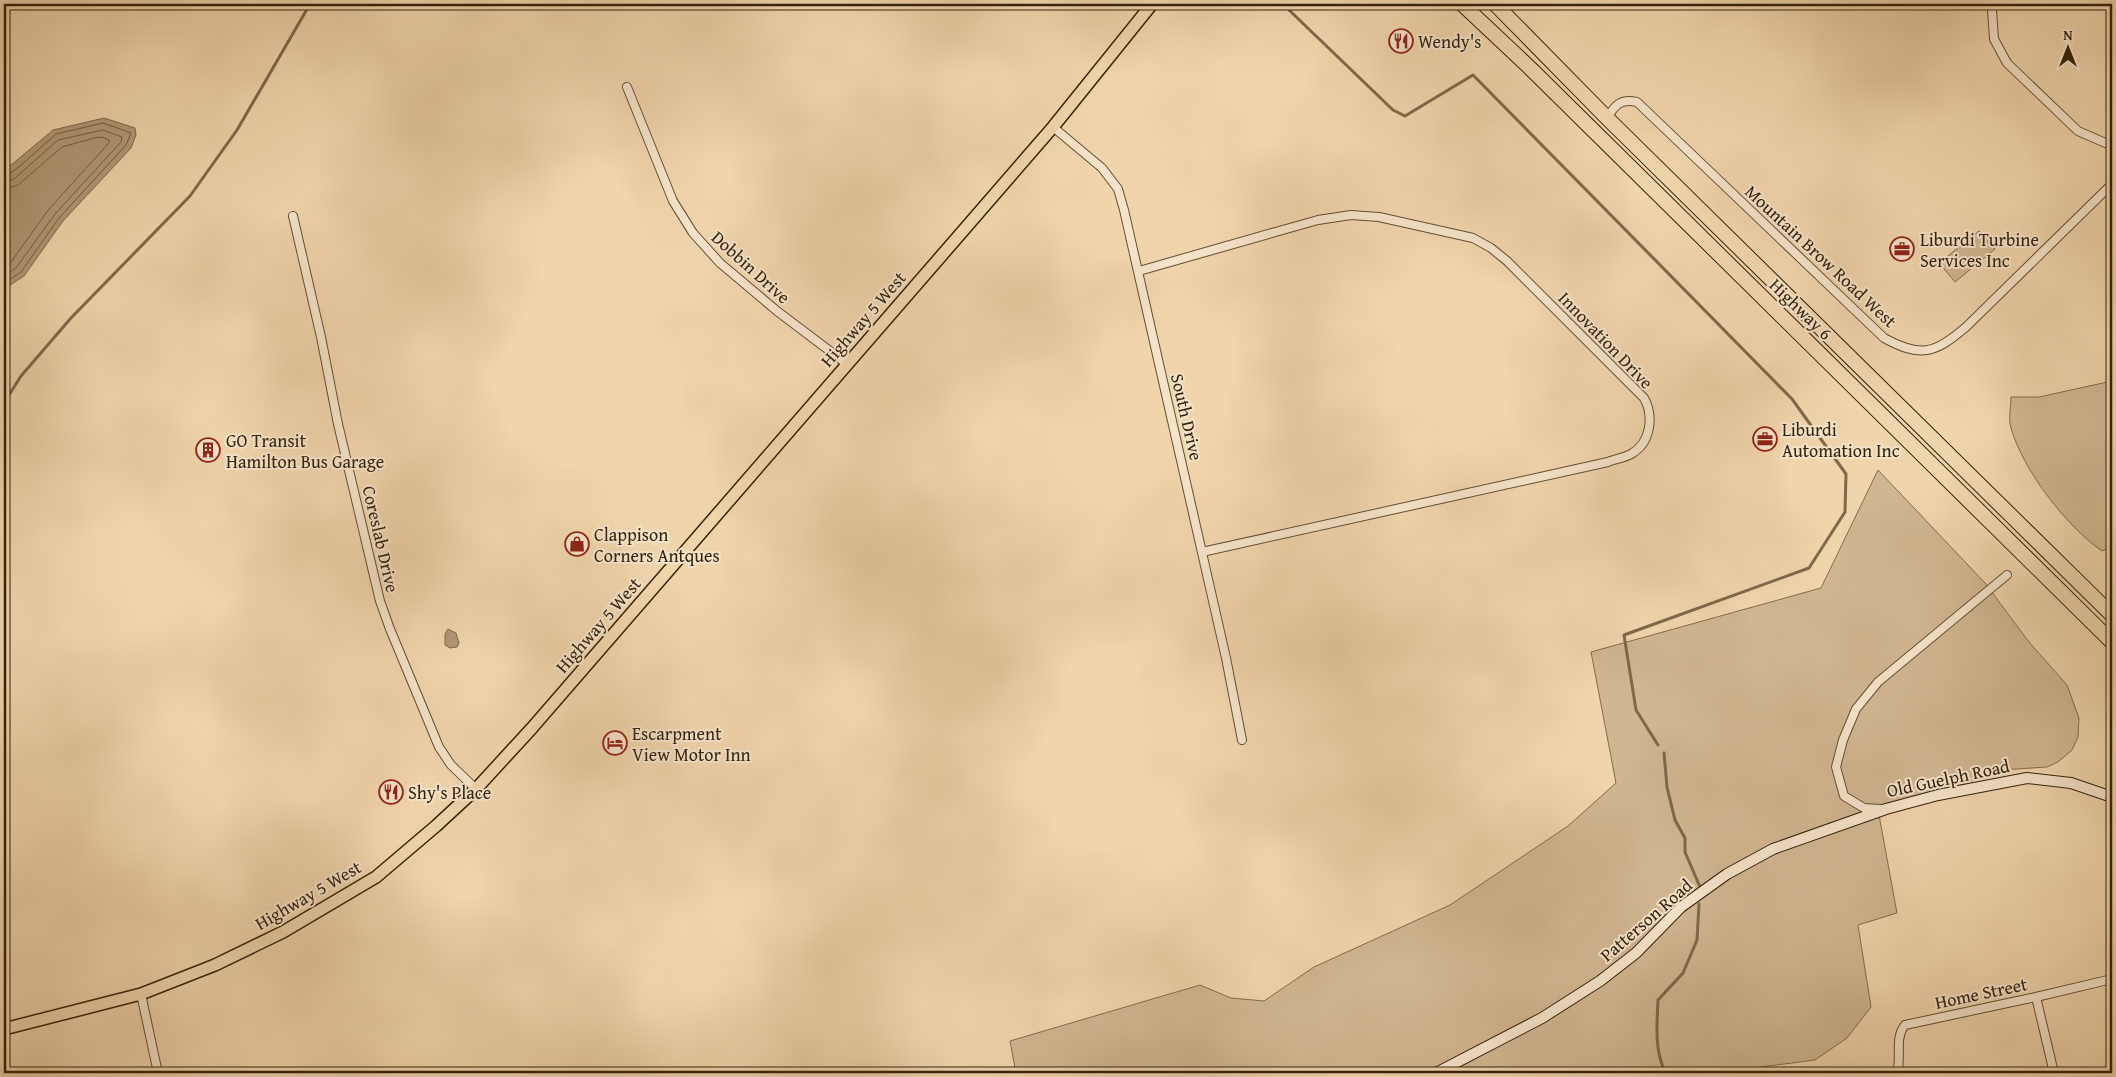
<svg xmlns="http://www.w3.org/2000/svg" width="2116" height="1077" viewBox="0 0 2116 1077" font-family="'Gentium Book Plus',serif">
  <style>
    .green { fill: #d0b691; stroke: #826c4e }
    .water { fill: #b09875; stroke: #7e694b }
    .lines { fill: none; stroke-linecap: round; stroke-linejoin: round }
    .shore { stroke: #725e40; stroke-width: 1 }
    .stream { stroke: #7e694b; stroke-width: 3 }
    .street-casing { stroke: #624f33; stroke-width: 10 }
    .secondary-casing { stroke: #33230b; stroke-width: 12 }
    .primary-casing { stroke: #33230b; stroke-width: 14 }
    .highway-casing { stroke: #33230b; stroke-width: 16 }
    .street { stroke: #f5e3c9; stroke-width: 8 }
    .secondary { stroke: #f5e3c9; stroke-width: 10 }
    .primary { stroke: #f0d4ac; stroke-width: 11 }
    .highway { stroke: #f0d4ac; stroke-width: 14 }
    .labels { text-anchor: middle; dominant-baseline: central; stroke-width: 4; stroke-linejoin: round; paint-order: stroke }
    .poi-label { font-size: 18px; fill: #33230b; stroke: #f5e3c9; text-anchor: start }
    .street-label { font-size: 18px; fill: #33230b; stroke: #f5e3c9 }
  </style>
  <rect width="100%" height="100%" fill="#f0d4ac"/>
  <filter id="stains"><feTurbulence type="fractalNoise" baseFrequency=".004" numOctaves="4"/><feColorMatrix values="0 0 0 0 .2 0 0 0 0 .09 0 0 0 0 .02 0 0 0 .5 -.17"/></filter>
  <radialGradient id="worn" r=".72"><stop offset=".6" stop-color="#630" stop-opacity="0"/><stop offset="1" stop-color="#630" stop-opacity=".3"/></radialGradient>
  <!-- green -->
  <path class="green" d="M 1979,231 L 1995,249 L 1955,282 L 1939,263 Z
    M 2112,381 L 2112,547 L 2102,551 C 2066,526 2023,470 2011,428 C 2008,419 2011,406 2011,397 L 2039,397 Z
    M 1878,470 L 1985,583 L 2029,642 L 2067,685 L 2079,718 L 2078,737 L 2072,750 L 2058,762 L 2047,767 L 2001,770 L 1879,815 L 1897,913 L 1858,925 L 1871,1007 L 1847,1038 L 1815,1060 L 1761,1067 L 1758,1073 L 1016,1073 L 1010,1041 L 1200,985 L 1231,998 L 1264,1001 L 1314,967 L 1450,905 L 1568,826 L 1616,783 L 1591,652 L 1821,588 Z"/>
  <!-- water -->
  <path class="water" d="M 104,118 L 135,128 L 136,135 L 131,148 L 63,221 L 24,276 L 4,289 L 4,171 L 53,130 Z
    M 448,629 L 456,633 L 459,643 L 457,647 L 450,648 L 445,645 L 445,634 Z"/>
  <g class="lines">
    <!-- shore -->
    <path class="shore" d="M 4,176 L 9,174 L 20,166 L 56,134 L 103,123 L 131,133 L 126,145 L 59,218 L 21,272 L 4,283
      M 4,182 L 14,179 L 58,140 L 103,130 L 122,137 L 121,142 L 55,214 L 16,268 L 4,276
      M 4,189 L 18,185 L 62,147 L 94,138 L 102,137 L 109,140 L 109,143 L 49,209 L 11,262 L 4,267"/>
    <!-- stream -->
    <path class="stream" d="M 1289,10 L 1393,110 L 1405,116 L 1473,75 L 1792,399 L 1846,474 L 1845,512 L 1809,568 L 1624,635 L 1636,710 L 1658,745
      M 4,403 L 21,376 L 71,318 L 190,196 L 237,130 L 310,4
      M 1664,753 L 1667,787 L 1675,820 L 1685,838 L 1685,852 L 1700,887
      M 1666,1073 C 1654,1052 1657,1024 1658,1000 L 1683,973 L 1697,940 L 1699,904"/>
    <!-- street casing -->
    <g class="street-casing">
      <path id="street" d="M 1994,4 L 1992,10 L 1994,39 L 2007,63 L 2078,131 L 2110,145
        M 627,87 L 673,201 L 693,233 L 720,263 L 777,311 L 847,364
        M 1607,118 C 1615,105 1621,98 1637,102 L 1884,338 C 1921,358 1934,354 1966,327 L 2112,184
        M 1053,127 L 1102,168 L 1118,189 L 1124,210 L 1226,658 L 1242,740
        M 293,216 L 321,337 L 338,424 L 380,601 L 390,629 L 439,747 L 451,765 L 476,789
        M 1139,271 L 1279,231 L 1318,220 L 1351,215 L 1379,217 L 1473,238 L 1491,248 L 1507,261 L 1644,398 C 1654,416 1651,443 1631,454 C 1624,458 1615,459 1608,462 L 1202,552
        M 1881,809 L 1864,808 L 1844,796 L 1836,767 L 1843,740 L 1856,709 L 1878,682 L 2007,575
        M 141,994 L 158,1073
        M 2036,997 L 2054,1073
        M 1897,1073 C 1902,1058 1894,1038 1905,1025 L 2036,997 L 2112,979"/>
    </g>
    <!-- secondary casing -->
    <g class="secondary-casing">
      <path id="secondary" d="M 1436,1073 L 1542,1018 L 1600,981 L 1636,953 L 1681,907 L 1727,874 L 1773,849 L 1886,809 L 1938,795 L 2027,778 L 2071,783 L 2112,797"/>
    </g>
    <!-- primary casing -->
    <g class="primary-casing">
      <path id="primary" d="M 4,1029 L 141,994 L 215,965 L 283,932 L 376,877 L 436,826 L 476,789 L 532,728 L 1053,127 L 1152,4"/>
    </g>
    <!-- highway casing -->
    <g class="highway-casing">
      <path id="highway" d="M 1462,4 L 1530,68 L 2112,642
        M 1495,4 L 1607,118 L 2112,615"/>
    </g>
    <!-- street -->
    <use href="#street" class="street"/>
    <!-- secondary -->
    <use href="#secondary" class="secondary"/>
    <!-- primary -->
    <use href="#primary" class="primary"/>
    <!-- highway -->
    <use href="#highway" class="highway"/>
  </g>
  <!-- icons -->
  <defs>
    <g id="restaurant-ring" transform="scale(1.25)"><circle r="9.5" fill="#f5e3c9" stroke="#8f2418" stroke-width="1.5"/><path d="M-5-6h1v4h1v-4h1v4h1v-4h1v5L-1.5 .5V6h-2V.5L-5-1ZM5-6V6H3V1.5H1.5Q1.5-4 5-6Z" fill="#8f2418"/></g>
    <g id="office-ring" transform="scale(1.25)"><circle r="9.5" fill="#f5e3c9" stroke="#8f2418" stroke-width="1.5"/><path d="M-6-3h4V-5.5h4V-3h4V5H-6ZM-1-4.5V-3h2v-1.5ZM-6 0V1H6V0Z" fill="#8f2418"/></g>
    <g id="building-ring" transform="scale(1.25)"><circle r="9.5" fill="#f5e3c9" stroke="#8f2418" stroke-width="1.5"/><path d="M-4-6H4V6H1V3H-1V6H-4ZM-2.5-4.3h1.7v1.8h-1.7ZM.8-4.3h1.7v1.8H.8ZM-2.5-1h1.7V.8h-1.7ZM.8-1h1.7V.8H.8Z" fill="#8f2418"/></g>
    <g id="shop-ring" transform="scale(1.25)"><circle r="9.5" fill="#f5e3c9" stroke="#8f2418" stroke-width="1.5"/><path d="M-5-2.5h2.3a2.7 3.5 0 0 1 5.4 0H5L5.5 6h-11ZM-1.5-2.5h3a1.5 2.3 0 0 0-3 0Z" fill="#8f2418"/></g>
    <g id="hotel-ring" transform="scale(1.25)"><circle r="9.5" fill="#f5e3c9" stroke="#8f2418" stroke-width="1.5"/><path d="M-6-4.5h1.5V1H6V5H4.5V3h-9V5H-6ZM-4 0a1.8 1.8 0 1 1 3.6 0ZM.5 0V-2.5h3Q6-2.5 6 0Z" fill="#8f2418"/></g>
  </defs>
  <g fill-rule="evenodd">
    <use href="#restaurant-ring" x="1401" y="41"/>
    <use href="#office-ring" x="1902" y="249"/>
    <use href="#office-ring" x="1765" y="439"/>
    <use href="#building-ring" x="208" y="450"/>
    <use href="#shop-ring" x="577" y="544"/>
    <use href="#hotel-ring" x="615" y="743"/>
    <use href="#restaurant-ring" x="391" y="792"/>
  </g>
  <g class="labels">
    <!-- poi labels -->
    <g class="poi-label">
      <text x="1418" y="41">Wendy's</text>
      <text x="1920" y="239">Liburdi Turbine<tspan x="1920" dy="21">Services Inc</tspan></text>
      <text x="1782" y="429">Liburdi<tspan x="1782" dy="21">Automation Inc</tspan></text>
      <text x="226" y="440">GO Transit<tspan x="226" dy="21">Hamilton Bus Garage</tspan></text>
      <text x="594" y="534">Clappison<tspan x="594" dy="21">Corners Antques</tspan></text>
      <text x="632" y="733">Escarpment<tspan x="632" dy="21">View Motor Inn</tspan></text>
      <text x="408" y="792">Shy's Place</text>
    </g>
    <!-- street labels -->
    <g class="street-label">
      <text transform="translate(1821 256) rotate(43)">Mountain Brow Road West</text>
      <text transform="translate(751 267) rotate(42)">Dobbin Drive</text>
      <text transform="translate(1801 309) rotate(44)">Highway 6</text>
      <text transform="translate(863 319) rotate(-49)">Highway 5 West</text>
      <text transform="translate(1606 340) rotate(46)">Innovation Drive</text>
      <text transform="translate(1187 417) rotate(77)">South Drive</text>
      <text transform="translate(381 539) rotate(77)">Coreslab Drive</text>
      <text transform="translate(598 625) rotate(-49)">Highway 5 West</text>
      <text transform="translate(1948 778) rotate(-12)">Old Guelph Road</text>
      <text transform="translate(308 895) rotate(-30)">Highway 5 West</text>
      <text transform="translate(1646 920) rotate(-41)">Patterson Road</text>
      <text transform="translate(1981 993) rotate(-12)">Home Street</text>
    </g>
  </g>
  <!-- margin -->
  <rect width="2116" height="1077" fill="none" stroke="#f0d4ac" stroke-width="20"/>
  <rect x="5" y="5" width="2106" height="1067" fill="none" stroke="#33230b" stroke-width="2.5"/>
  <rect x="10" y="10" width="2096" height="1057" fill="none" stroke="#33230b"/>
  <!-- north arrow -->
  <g transform="translate(2068 48)" stroke="#f5e3c9" stroke-width="4" paint-order="stroke">
  <path d="M0-4L9 19L0 12L-9 19Z" fill="#33230b"/>
  <text y="-8" font-size="14" font-weight="bold" text-anchor="middle" fill="#33230b">N</text>
  </g>
  <rect width="100%" height="100%" filter="url(#stains)"/>
  <rect width="100%" height="100%" fill="url(#worn)"/>
</svg>
